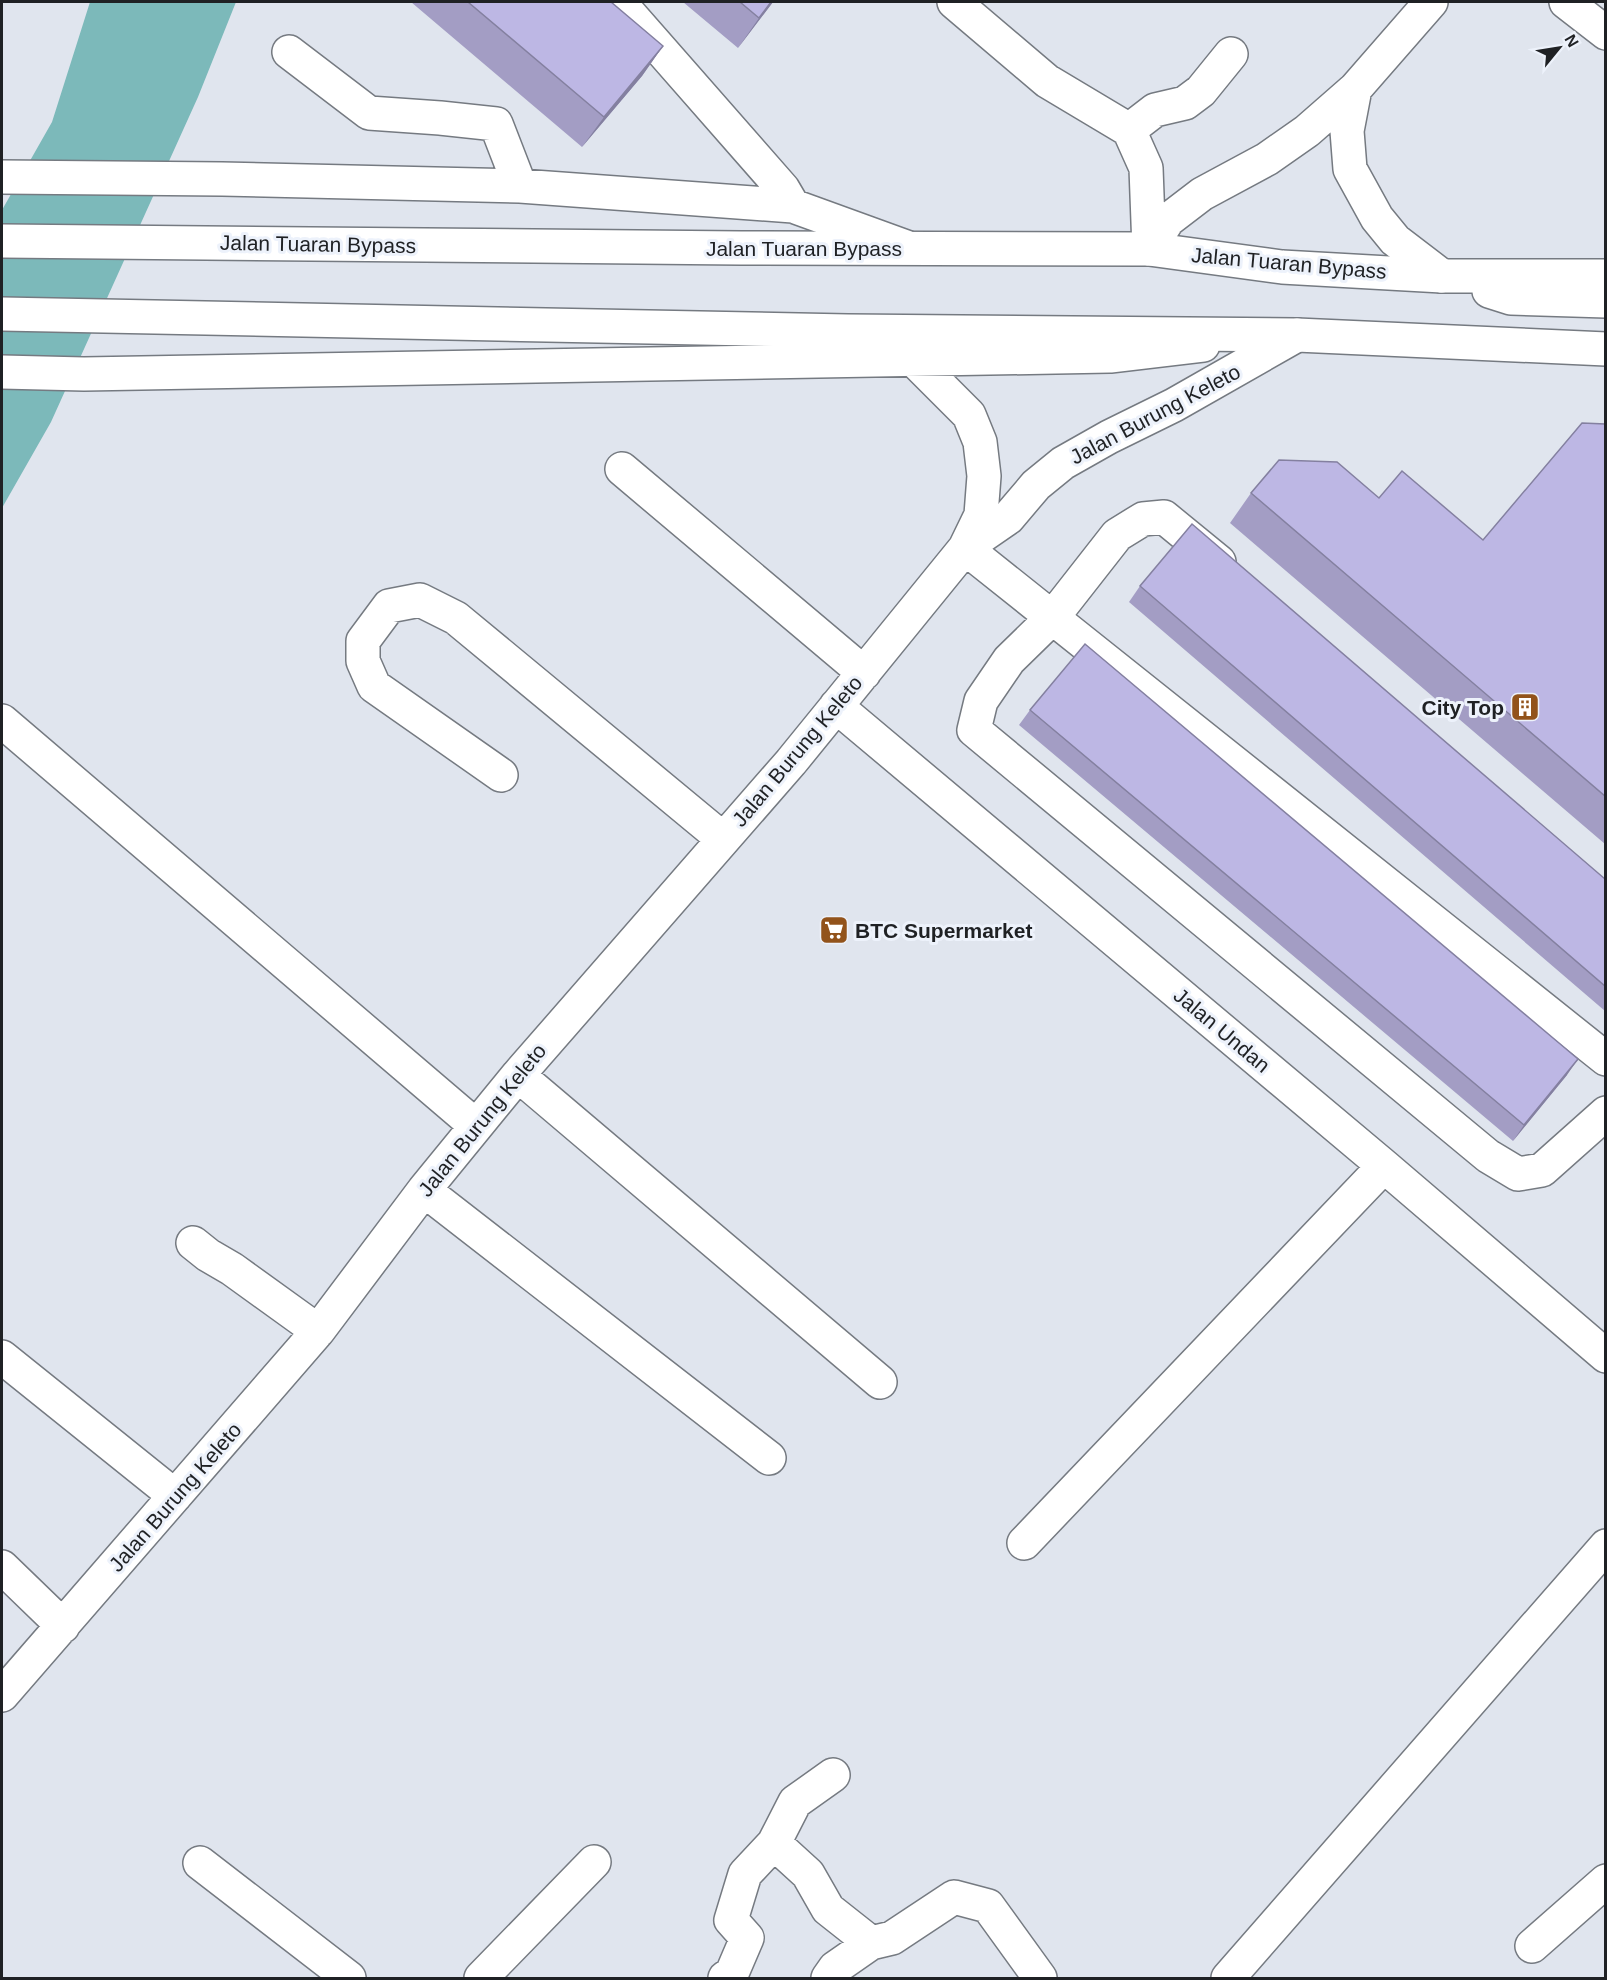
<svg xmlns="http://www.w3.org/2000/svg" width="1607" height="1980" viewBox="0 0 1607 1980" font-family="Helvetica,sans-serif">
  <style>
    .water { fill: #7cb9ba }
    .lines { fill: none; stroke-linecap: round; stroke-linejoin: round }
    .minor-casing { stroke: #757a81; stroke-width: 36 }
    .highway-casing { stroke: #757a81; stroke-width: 36 }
    .minor { stroke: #fff; stroke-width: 33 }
    .highway { stroke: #fff; stroke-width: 33 }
    .wall { fill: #a39dc4 }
    .shaded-wall { fill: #8480a0 }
    .building { fill: #bdb7e4; stroke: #8480a0; stroke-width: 1.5 }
    .labels { text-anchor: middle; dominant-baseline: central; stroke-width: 6; stroke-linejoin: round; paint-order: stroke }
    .street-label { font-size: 21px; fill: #1f2124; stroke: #edf2fb }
    .poi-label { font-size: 21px; font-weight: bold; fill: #1f2124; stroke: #edf2fb; text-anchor: end }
  </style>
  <rect width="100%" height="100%" fill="#e0e5ee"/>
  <!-- water -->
  <path class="water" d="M 90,2 L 236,2 L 198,97 L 51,422 L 2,508 L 2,210 L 52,122 Z"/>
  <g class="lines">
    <!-- minor casing -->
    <g class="minor-casing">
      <path id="minor" d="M 619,2 L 783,189 L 793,206
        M 954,2 L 1047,81 L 1129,130 L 1146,168 L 1149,249
        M 1566,2 L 1606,33
        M 289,52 L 369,113 L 440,118 L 496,124 L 520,186
        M 1355,89 L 1347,131 L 1350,169 L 1377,218 L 1395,240 L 1442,276
        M 1129,130 L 1155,110 L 1185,103 L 1201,91 L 1231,54
        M 2,177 L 222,179 L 520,186 L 793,206 L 906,247
        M 1149,249 L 1168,220 L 1202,194 L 1267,159 L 1307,131 L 1355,89 L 1431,2
        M 2,372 L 84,374 L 1110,356 L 1203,345
        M 622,469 L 864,673
        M 966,547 L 1008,518 L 1036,485 L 1063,463 L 1109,437 L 1174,405 L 1297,335
        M 965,548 L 1606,1059
        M 1219,562 L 1164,517 L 1143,519 L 1117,535 L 1052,618 L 1009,660 L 981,701 L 974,730 L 1488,1156 L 1518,1174 L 1542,1170 L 1606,1113
        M 836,706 L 1384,1166 L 1606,1356
        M 2,721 L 476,1126
        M 501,775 L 374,686 L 363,661 L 363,641 L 389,606 L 420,600 L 456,618 L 723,839
        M 518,1075 L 880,1382
        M 424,1190 L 769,1458
        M 193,1243 L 208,1255 L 232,1269 L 318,1331
        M 2,1357 L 175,1496
        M 1024,1543 L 1384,1166
        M 2,1567 L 63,1626
        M 2,1695 L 318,1331 L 424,1190 L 518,1075 L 791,762 L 965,548 L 981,515 L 984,476 L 980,442 L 969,415 L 914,360
        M 774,1843 L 808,1874 L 828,1909 L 871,1943
        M 200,1863 L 349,1978
        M 1532,1946 L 1606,1881
        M 481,1978 L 594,1862
        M 725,1978 L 732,1973 L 747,1938 L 731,1920 L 745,1874 L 774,1843 L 795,1802 L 833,1775
        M 828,1978 L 835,1968 L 871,1943 L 892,1938 L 954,1897 L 988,1906 L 1040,1978
        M 1228,1978 L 1606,1546"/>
    </g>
    <!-- highway casing -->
    <g class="highway-casing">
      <path id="highway" d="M 2,241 L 741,248 L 1149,249 L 1282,267 L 1442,276 L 1606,276
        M 1489,291 L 1511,298 L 1606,301
        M 2,314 L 848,331 L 1297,335 L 1606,349"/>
    </g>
    <!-- minor -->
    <use href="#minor" class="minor"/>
    <!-- highway -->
    <use href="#highway" class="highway"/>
  </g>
  <!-- wall -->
  <path class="wall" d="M 411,2 L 611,2 L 663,46 L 642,76 L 582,147 Z
    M 683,2 L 773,2 L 738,48 Z
    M 1605,424 L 1605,844 L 1230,523 L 1251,493 L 1379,498 L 1483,540 Z
    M 1140,586 L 1605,879 L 1605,1011 L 1129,602 Z
    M 1030,710 L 1567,1075 L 1513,1141 L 1019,725 Z"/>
  <!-- shaded-wall -->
  <path class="shaded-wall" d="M 771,2 L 773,2 L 738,48 L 759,18 Z
    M 663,46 L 642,76 L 582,147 L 604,117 Z
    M 1578,1059 L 1567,1075 L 1513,1141 L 1524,1125 Z"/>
  <!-- building -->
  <path class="building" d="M 468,2 L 611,2 L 663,46 L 604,117 Z
    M 740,2 L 771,2 L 759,18 Z
    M 1582,423 L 1605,424 L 1605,796 L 1251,493 L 1279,460 L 1337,462 L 1379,498 L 1402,471 L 1483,540 Z
    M 1192,524 L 1605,879 L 1605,986 L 1140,586 Z
    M 1085,644 L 1578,1059 L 1524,1125 L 1030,710 Z"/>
  <!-- icons -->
  <defs>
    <g id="building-square" transform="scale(1.5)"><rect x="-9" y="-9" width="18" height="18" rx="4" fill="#92531b" stroke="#edf2fb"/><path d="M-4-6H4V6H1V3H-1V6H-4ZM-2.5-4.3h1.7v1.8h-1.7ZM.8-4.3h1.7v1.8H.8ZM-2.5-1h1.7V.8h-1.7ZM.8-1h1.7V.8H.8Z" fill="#fff"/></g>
    <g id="supermarket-square" transform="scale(1.5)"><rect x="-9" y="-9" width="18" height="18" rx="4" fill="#92531b" stroke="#edf2fb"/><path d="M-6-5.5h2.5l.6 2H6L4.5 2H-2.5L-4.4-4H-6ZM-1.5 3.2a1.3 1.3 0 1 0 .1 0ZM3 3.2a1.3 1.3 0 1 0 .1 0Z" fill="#fff"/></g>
  </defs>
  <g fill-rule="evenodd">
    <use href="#building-square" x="1525" y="707"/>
    <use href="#supermarket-square" x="834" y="930"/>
  </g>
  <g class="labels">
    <!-- street labels -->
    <g class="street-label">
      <text transform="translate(318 244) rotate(1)">Jalan Tuaran Bypass</text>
      <text x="804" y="248">Jalan Tuaran Bypass</text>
      <text transform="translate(1289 263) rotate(5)">Jalan Tuaran Bypass</text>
      <text transform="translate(1155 414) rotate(-28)">Jalan Burung Keleto</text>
      <text transform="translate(797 751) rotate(-50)">Jalan Burung Keleto</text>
      <text transform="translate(1222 1030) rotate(40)">Jalan Undan</text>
      <text transform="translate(482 1120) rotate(-51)">Jalan Burung Keleto</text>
      <text transform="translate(175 1497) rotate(-49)">Jalan Burung Keleto</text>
    </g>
    <!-- poi labels -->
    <g class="poi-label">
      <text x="1504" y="707">City Top</text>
      <text x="855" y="930" text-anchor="start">BTC Supermarket</text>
    </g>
  </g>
  <!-- border -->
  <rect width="1607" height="1980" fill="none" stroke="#1f2124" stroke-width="6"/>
  <!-- north arrow -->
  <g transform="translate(1559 48) rotate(60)" stroke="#edf2fb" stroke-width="4.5" paint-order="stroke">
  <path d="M0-4.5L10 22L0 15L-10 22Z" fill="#1f2124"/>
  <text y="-9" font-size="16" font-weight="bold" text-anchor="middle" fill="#1f2124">N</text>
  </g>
</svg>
